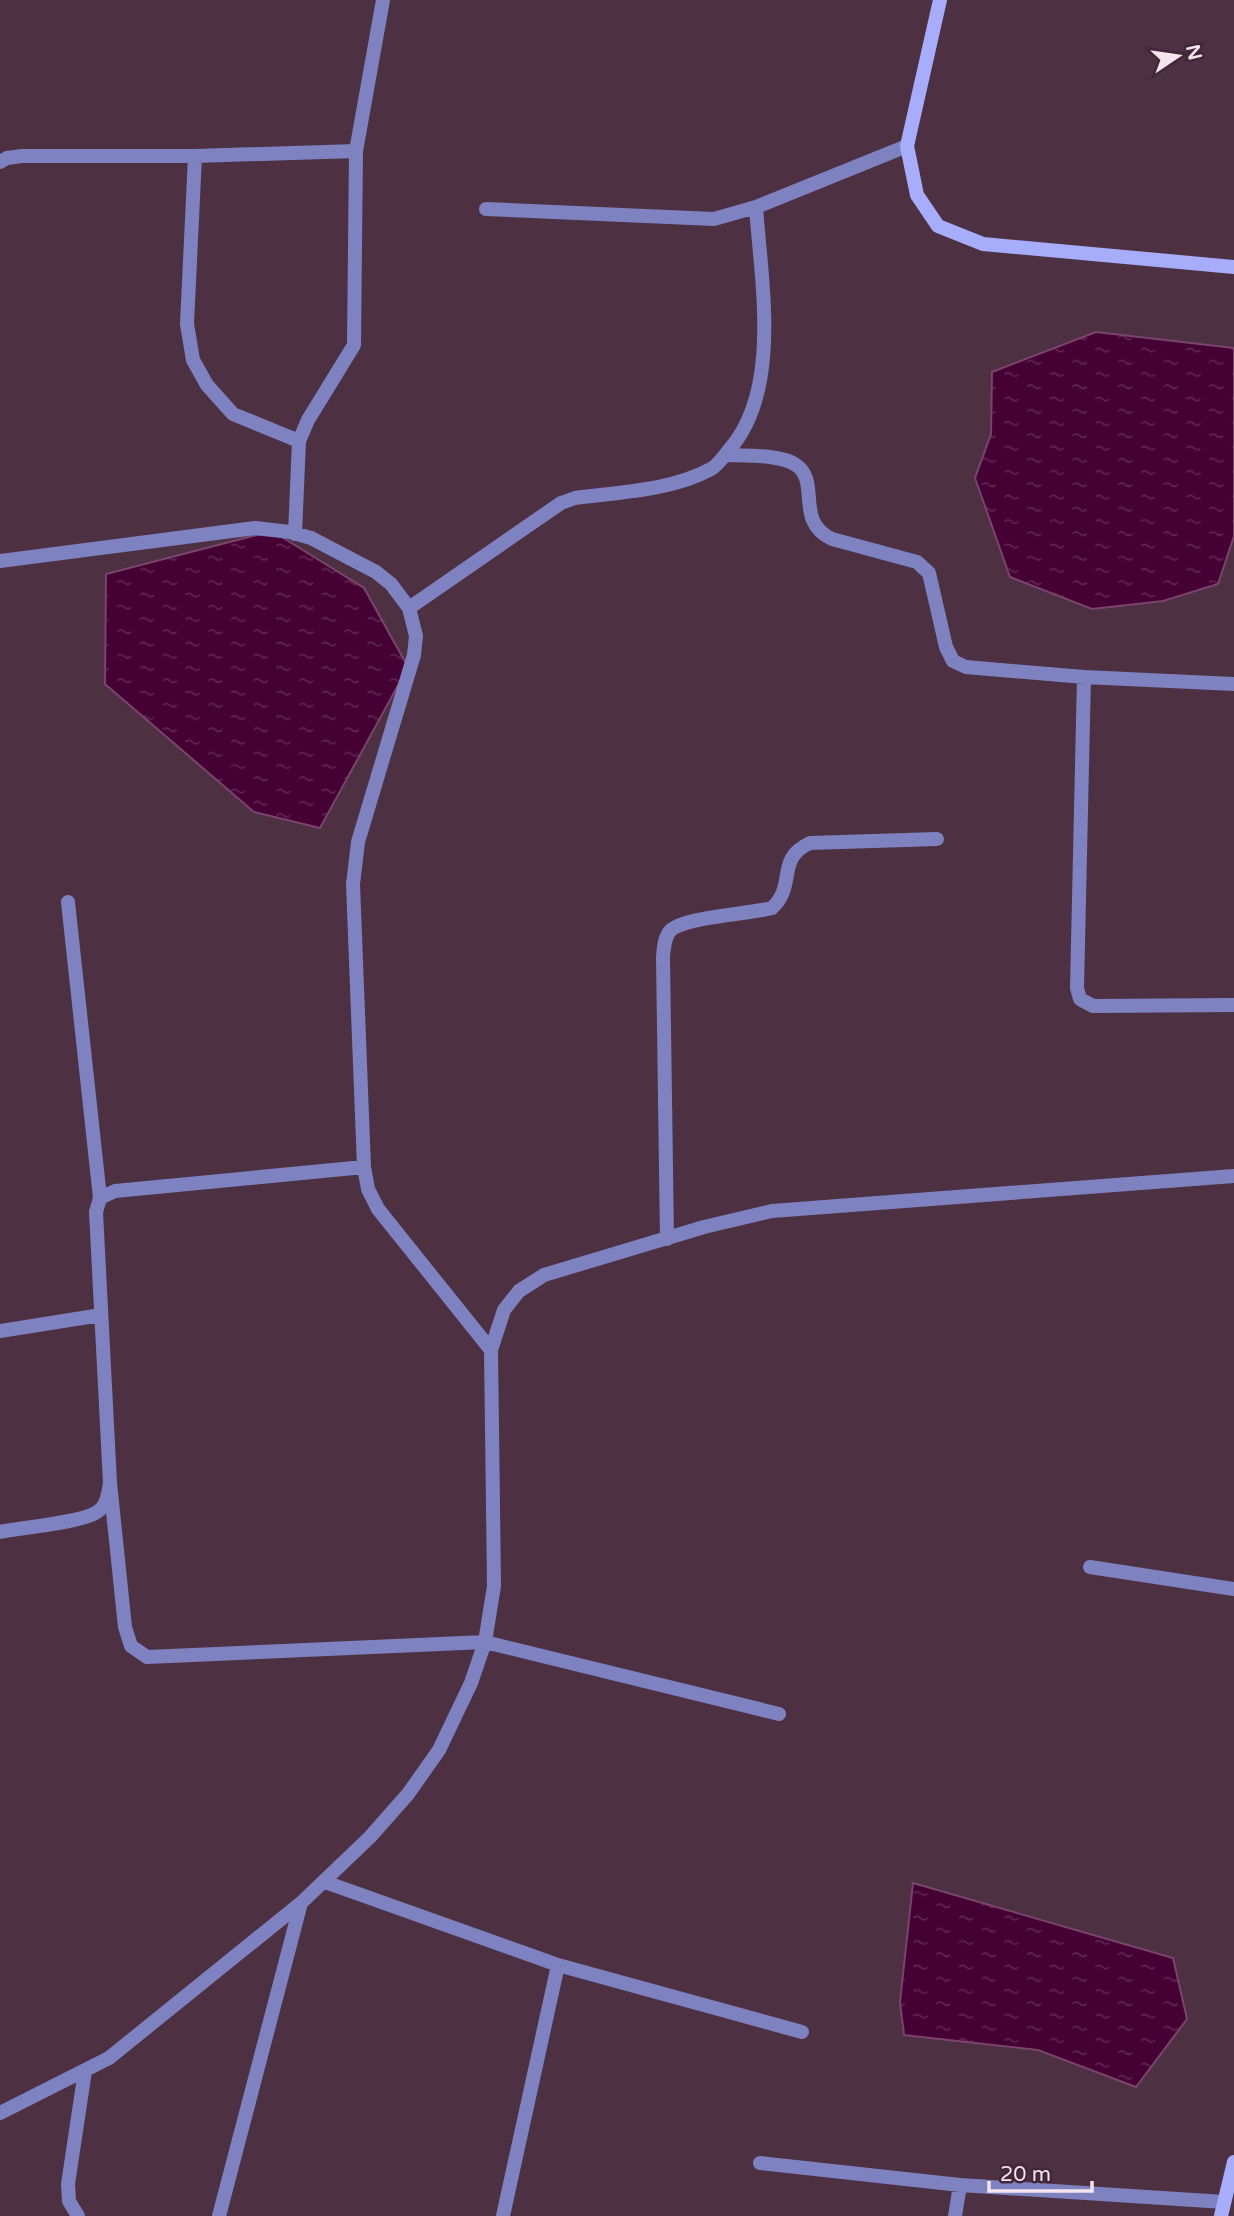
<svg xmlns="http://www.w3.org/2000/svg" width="1234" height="2216" viewBox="0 0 1234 2216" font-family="'Varela Round',sans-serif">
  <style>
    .water { fill: url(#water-ripples); stroke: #7a446c; stroke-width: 2 }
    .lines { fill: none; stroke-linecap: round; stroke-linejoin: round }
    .street { stroke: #7f82c0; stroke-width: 14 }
    .secondary { stroke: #a7acfb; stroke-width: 14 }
  </style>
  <defs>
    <pattern id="water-ripples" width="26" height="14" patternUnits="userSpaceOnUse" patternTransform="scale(1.75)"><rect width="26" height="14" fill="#450034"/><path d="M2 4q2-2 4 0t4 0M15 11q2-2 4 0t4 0" fill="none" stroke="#602552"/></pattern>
  </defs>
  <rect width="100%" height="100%" fill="#4d3143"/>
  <!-- water -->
  <path class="water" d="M 1096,332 L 1234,348 L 1234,536 L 1218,584 L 1163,601 L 1092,609 L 1010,577 L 975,478 L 991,434 L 992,372 Z
    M 272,531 L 364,588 L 408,667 L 320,828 L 254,812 L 105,684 L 106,574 Z
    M 913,1883 L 1173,1958 L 1187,2019 L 1136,2087 L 1038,2050 L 904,2035 L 900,2002 Z"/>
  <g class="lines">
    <!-- street -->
    <path class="street" d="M 195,156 L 187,324 L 193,360 L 207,385 L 233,414 L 299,441
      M 0,162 L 7,158 L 22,156 L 195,156 L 356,151
      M 486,209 L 714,219 L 756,207 L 907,146
      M 725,455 C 743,456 781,454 796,465 C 821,482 794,521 832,539 L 917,562 L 929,573 L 946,647 L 953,661 L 966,667 L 1084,677 L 1234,684
      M 295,534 L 299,441 L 308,420 L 354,345 L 356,151 L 383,0
      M 0,561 L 255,528 L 290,532 L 311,538 L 376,572 L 391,584 L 409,608 L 416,636 L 414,655 L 358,842 L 353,884 L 364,1167 L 368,1189 L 378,1209 L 491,1350
      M 409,608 L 561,503 L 575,498 C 620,492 670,491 711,469 C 718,465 724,456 729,450 C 782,390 761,281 756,207
      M 1084,677 L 1077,988 L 1080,999 L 1093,1006 L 1234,1005
      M 68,902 L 100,1198
      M 667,1239 L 663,957 C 664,948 664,938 670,931 C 683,917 750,914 772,908 C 797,885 775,859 810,843 L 937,839
      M 0,1331 L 101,1315
      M 110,1483 L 125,1627 L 131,1646 L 147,1657 L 485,1642 L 779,1714
      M 0,1532 C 19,1528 84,1522 97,1512 C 107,1506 108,1494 110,1483 L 96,1212 L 100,1198 L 115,1191 L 364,1167
      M 1090,1567 L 1234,1589
      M 325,1882 L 558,1965 L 802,2032
      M 0,2113 L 109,2058 L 301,1903 L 370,1837 L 408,1794 L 439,1750 L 471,1683 L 485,1642 L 494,1586 L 491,1350 L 504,1310 L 519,1291 L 544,1275 L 704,1227 L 772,1211 L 1234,1176
      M 760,2163 L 960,2185 L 1224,2202
      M 78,2216 L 69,2201 L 68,2184 L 85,2071
      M 219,2216 L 301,1903
      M 503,2216 L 558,1965
      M 955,2216 L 960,2185"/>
    <!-- secondary -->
    <path class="secondary" d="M 940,0 L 907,146 L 917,195 L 938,226 L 983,244 L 1234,267
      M 1221,2216 L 1234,2162"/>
  </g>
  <!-- north arrow -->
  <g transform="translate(1178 56) rotate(77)" stroke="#422739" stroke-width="5" paint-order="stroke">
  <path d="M0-5L12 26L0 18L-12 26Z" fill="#f6e4ef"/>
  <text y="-10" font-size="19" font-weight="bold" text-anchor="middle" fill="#f6e4ef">N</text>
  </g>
  <!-- scale -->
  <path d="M989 2181v10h103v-10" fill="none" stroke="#f6e4ef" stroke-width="3.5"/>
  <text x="1000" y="2181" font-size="21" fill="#f6e4ef" stroke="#422739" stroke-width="5" paint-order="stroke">20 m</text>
</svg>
